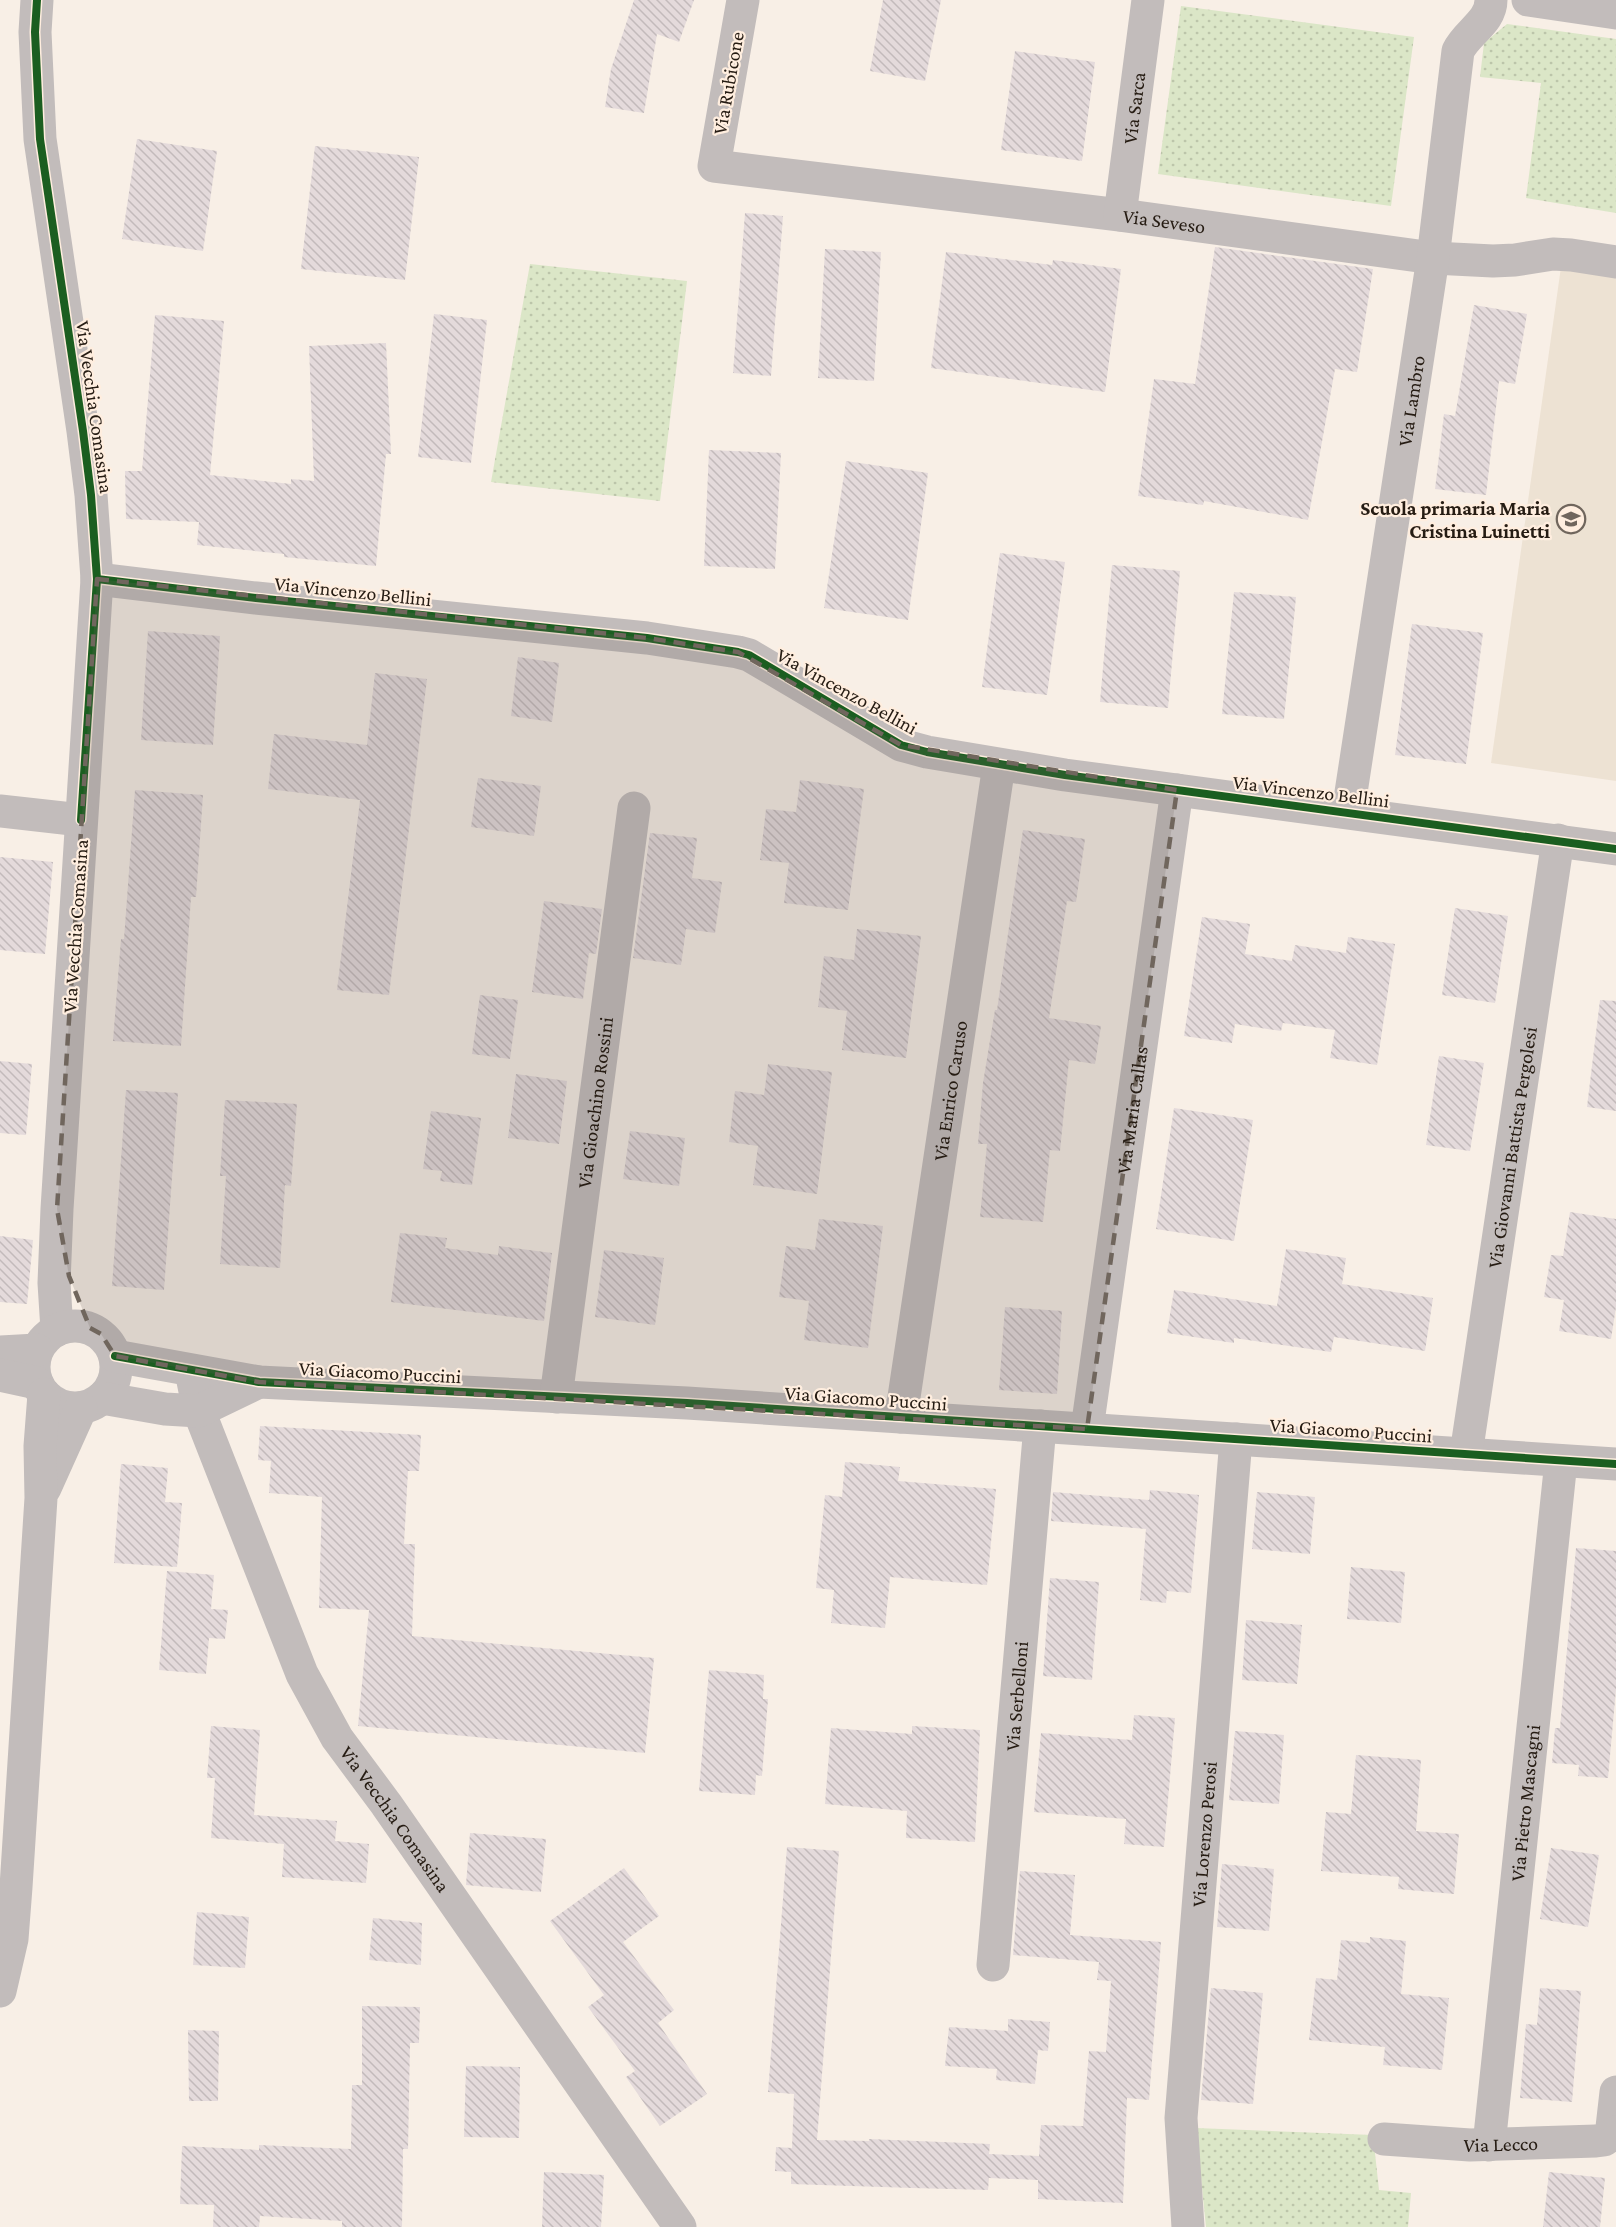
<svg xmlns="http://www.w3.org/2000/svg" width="1616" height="2227" viewBox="0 0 1616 2227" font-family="'Crimson Pro',serif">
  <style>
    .education { fill: #ede2d3 }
    .park { fill: url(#park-dots) }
    .building { fill: url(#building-back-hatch) }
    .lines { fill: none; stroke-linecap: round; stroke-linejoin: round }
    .minor { stroke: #c2bcbb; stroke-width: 33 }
    .cycleway-casing { stroke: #ffeedf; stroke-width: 11 }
    .cycleway { stroke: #1b5e20; stroke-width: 8 }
    .marked { fill: #70665d; fill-opacity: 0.2; stroke: #70665d; stroke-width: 4.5; stroke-dasharray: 12 8; stroke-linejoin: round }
    .labels { text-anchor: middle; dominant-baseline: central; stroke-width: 4.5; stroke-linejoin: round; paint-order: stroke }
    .street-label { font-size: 20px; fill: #261c13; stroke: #ffeedf }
    .poi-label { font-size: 20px; font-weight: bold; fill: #261c13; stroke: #ffeedf; text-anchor: end }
  </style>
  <defs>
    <pattern id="park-dots" width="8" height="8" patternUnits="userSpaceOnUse" patternTransform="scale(1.5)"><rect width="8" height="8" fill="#dbe6c7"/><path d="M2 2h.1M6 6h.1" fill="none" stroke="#bcc5aa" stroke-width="1.8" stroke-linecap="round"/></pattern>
    <pattern id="building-back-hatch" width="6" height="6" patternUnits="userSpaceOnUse" patternTransform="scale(1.5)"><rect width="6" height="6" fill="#e4dadb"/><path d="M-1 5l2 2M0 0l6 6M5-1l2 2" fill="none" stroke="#c3babb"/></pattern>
  </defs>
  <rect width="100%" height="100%" fill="#f8efe6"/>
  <!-- education -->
  <path class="education" d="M 1561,267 L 1616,276 L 1616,781 L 1491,763 Z"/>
  <!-- park -->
  <path class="park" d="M 1181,6 L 1414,37 L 1391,206 L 1158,174 Z
    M 1507,24 L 1616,39 L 1616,213 L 1526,198 L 1541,83 L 1480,77 L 1484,43 Z
    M 530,264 L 687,281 L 660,501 L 491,482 Z
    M 1196,2128 L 1373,2135 L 1379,2190 L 1411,2193 L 1408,2227 L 1206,2227 Z"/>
  <!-- building -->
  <path class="building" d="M 634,0 L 694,0 L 679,42 L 657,34 L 644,113 L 605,107 L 611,69 Z
    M 883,0 L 941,0 L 925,81 L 870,71 Z
    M 1015,51 L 1095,62 L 1082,161 L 1001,150 Z
    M 137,139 L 217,151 L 203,251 L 122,239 Z
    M 315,146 L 419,157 L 405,280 L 301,269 Z
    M 745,213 L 783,216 L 771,376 L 733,373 Z
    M 1215,247 L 1373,269 L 1357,372 L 1335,369 L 1308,520 L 1204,501 L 1203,505 L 1138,496 L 1154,379 L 1195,384 Z
    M 825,249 L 881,252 L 874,381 L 818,378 Z
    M 946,252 L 1052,265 L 1053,260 L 1121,269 L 1105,392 L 931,368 Z
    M 1474,305 L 1527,314 L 1515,384 L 1499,381 L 1486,495 L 1435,489 L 1444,414 L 1455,416 Z
    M 434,314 L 487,320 L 471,463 L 418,457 Z
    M 155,315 L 224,321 L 210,475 L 291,484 L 291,479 L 314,481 L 309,346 L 386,343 L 391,454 L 386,454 L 376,566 L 284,557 L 284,554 L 197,545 L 199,522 L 126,519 L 125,471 L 142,471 Z
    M 709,450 L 781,453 L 775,569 L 704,566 Z
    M 846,461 L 928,473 L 908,620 L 824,608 Z
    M 1000,553 L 1065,562 L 1047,695 L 982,687 Z
    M 1112,565 L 1180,571 L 1168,708 L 1100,702 Z
    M 1234,592 L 1296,597 L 1284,719 L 1222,714 Z
    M 1412,624 L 1483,633 L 1466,764 L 1395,755 Z
    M 148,631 L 220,636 L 213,745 L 141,740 Z
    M 518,657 L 559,663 L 552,722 L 511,716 Z
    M 375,673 L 427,679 L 389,995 L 337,990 L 360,800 L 268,789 L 274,734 L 367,745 Z
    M 478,778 L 541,786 L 534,836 L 471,827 Z
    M 800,780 L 864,789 L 848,910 L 784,903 L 789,863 L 760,860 L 766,809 L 796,812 Z
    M 135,790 L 203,795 L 196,897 L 191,897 L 181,1046 L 113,1041 L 121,939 L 124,939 Z
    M 1023,830 L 1085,839 L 1076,902 L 1067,901 L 1049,1018 L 1101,1026 L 1095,1064 L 1069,1060 L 1060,1151 L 1050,1150 L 1043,1222 L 980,1217 L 987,1144 L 978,1144 L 983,1083 L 995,1010 L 997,1010 Z
    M 650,833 L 697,838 L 692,878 L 722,882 L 715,933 L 686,929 L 681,965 L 633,958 Z
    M 0,857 L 53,862 L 45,954 L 0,950 Z
    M 544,901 L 602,909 L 596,954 L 589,953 L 583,999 L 532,992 Z
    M 1455,908 L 1508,916 L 1495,1003 L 1442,995 Z
    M 1202,917 L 1250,924 L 1245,954 L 1292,961 L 1295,945 L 1346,953 L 1348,937 L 1395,944 L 1377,1065 L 1330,1058 L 1335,1030 L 1283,1023 L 1281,1031 L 1235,1024 L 1232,1043 L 1184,1036 Z
    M 857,929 L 921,936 L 906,1058 L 842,1050 L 847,1011 L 818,1007 L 824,956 L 854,960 Z
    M 480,995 L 518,1000 L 510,1059 L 472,1054 Z
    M 1600,1000 L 1616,1001 L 1616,1111 L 1587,1107 Z
    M 1439,1056 L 1484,1063 L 1470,1151 L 1426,1145 Z
    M 0,1061 L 32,1064 L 26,1135 L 0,1133 Z
    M 768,1064 L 832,1072 L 817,1194 L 753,1185 L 758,1146 L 729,1142 L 735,1091 L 764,1095 Z
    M 516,1074 L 567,1081 L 559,1144 L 508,1138 Z
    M 126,1090 L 178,1093 L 164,1290 L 112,1286 Z
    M 225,1100 L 297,1104 L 291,1186 L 285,1185 L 280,1268 L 220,1264 L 226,1176 L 220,1176 Z
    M 1174,1108 L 1253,1120 L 1234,1241 L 1156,1229 Z
    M 431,1111 L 481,1118 L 472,1185 L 440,1181 L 442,1171 L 423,1169 Z
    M 630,1131 L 685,1138 L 679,1186 L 623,1179 Z
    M 1570,1212 L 1616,1219 L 1616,1307 L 1611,1339 L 1559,1331 L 1564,1300 L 1544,1297 L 1551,1255 L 1563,1256 Z
    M 819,1219 L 883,1226 L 868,1348 L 804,1340 L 809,1301 L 779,1297 L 786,1246 L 815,1250 Z
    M 400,1233 L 447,1238 L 445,1248 L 498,1255 L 499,1246 L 552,1253 L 544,1321 L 391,1302 Z
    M 0,1236 L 33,1240 L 27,1304 L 0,1302 Z
    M 1286,1249 L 1346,1258 L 1342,1284 L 1433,1298 L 1425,1351 L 1334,1337 L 1331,1352 L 1234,1338 L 1234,1343 L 1167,1333 L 1174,1290 L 1277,1306 Z
    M 604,1250 L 664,1258 L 655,1325 L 595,1317 Z
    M 1005,1307 L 1062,1311 L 1057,1394 L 999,1390 Z
    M 260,1426 L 421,1435 L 419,1471 L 408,1471 L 404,1544 L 415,1544 L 412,1636 L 654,1658 L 645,1753 L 358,1726 L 369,1610 L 319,1608 L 322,1497 L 269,1493 L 271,1461 L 258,1460 Z
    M 845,1462 L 900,1467 L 898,1481 L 996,1489 L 987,1585 L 890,1577 L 885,1628 L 831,1623 L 834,1590 L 816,1588 L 825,1495 L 842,1497 Z
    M 121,1464 L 168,1468 L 165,1502 L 182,1503 L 177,1567 L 114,1563 Z
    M 1150,1490 L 1199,1495 L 1191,1593 L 1167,1591 L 1166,1603 L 1140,1600 L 1146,1529 L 1051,1521 L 1053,1492 L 1149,1500 Z
    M 1257,1492 L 1315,1497 L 1310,1554 L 1252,1549 Z
    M 1576,1548 L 1616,1551 L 1616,1689 L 1608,1778 L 1578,1776 L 1579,1765 L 1552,1763 L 1555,1728 L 1560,1728 Z
    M 1351,1567 L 1405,1572 L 1401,1623 L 1347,1619 Z
    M 167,1571 L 214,1575 L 211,1609 L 228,1610 L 225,1639 L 209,1638 L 206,1674 L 159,1670 Z
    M 1050,1578 L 1099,1582 L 1092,1680 L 1043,1676 Z
    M 1246,1620 L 1302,1625 L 1297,1684 L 1242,1680 Z
    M 709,1670 L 764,1675 L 763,1699 L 768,1699 L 762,1776 L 756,1775 L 755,1795 L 699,1791 Z
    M 1134,1715 L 1175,1718 L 1164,1847 L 1124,1844 L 1126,1819 L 1034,1812 L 1041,1733 L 1132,1740 Z
    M 211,1726 L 260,1730 L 254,1815 L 337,1821 L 335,1841 L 369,1844 L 366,1883 L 282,1877 L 284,1844 L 211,1838 L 215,1778 L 207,1778 Z
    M 912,1726 L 980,1730 L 975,1842 L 906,1838 L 907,1811 L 825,1804 L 831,1728 L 912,1734 Z
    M 1235,1731 L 1284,1735 L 1279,1804 L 1229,1800 Z
    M 1356,1755 L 1421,1760 L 1416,1831 L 1459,1834 L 1454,1894 L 1398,1889 L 1399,1877 L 1321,1871 L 1326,1812 L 1351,1814 Z
    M 470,1833 L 546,1839 L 541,1892 L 466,1885 Z
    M 787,1847 L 839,1851 L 817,2140 L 869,2141 L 869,2139 L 990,2144 L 989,2154 L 1039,2156 L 1041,2125 L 1083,2126 L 1089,2051 L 1106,2052 L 1111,1981 L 1097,1980 L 1099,1962 L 1013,1955 L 1020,1871 L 1075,1875 L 1070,1935 L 1161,1942 L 1149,2100 L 1127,2098 L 1123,2203 L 1038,2199 L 1038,2180 L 989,2178 L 988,2190 L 912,2188 L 791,2184 L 791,2172 L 775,2171 L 776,2147 L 792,2148 L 794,2094 L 768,2092 Z
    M 1551,1848 L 1599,1855 L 1588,1927 L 1540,1919 Z
    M 1222,1864 L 1274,1869 L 1269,1931 L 1217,1927 Z
    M 624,1868 L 659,1916 L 623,1942 L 674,2010 L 658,2023 L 707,2094 L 660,2126 L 626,2077 L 635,2071 L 588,2007 L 604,1995 L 550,1921 Z
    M 197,1912 L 249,1917 L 245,1968 L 193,1965 Z
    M 373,1918 L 422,1923 L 421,1965 L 369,1960 Z
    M 1370,1937 L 1406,1941 L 1401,1994 L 1449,1998 L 1442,2070 L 1383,2065 L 1385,2047 L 1309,2040 L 1316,1978 L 1337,1980 L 1341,1940 L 1370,1943 Z
    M 1211,1988 L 1263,1993 L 1253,2104 L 1201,2100 Z
    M 1540,1988 L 1581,1991 L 1572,2102 L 1520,2098 L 1526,2024 L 1537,2025 Z
    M 362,2006 L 420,2007 L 419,2043 L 410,2043 L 408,2149 L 403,2149 L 402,2227 L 342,2227 L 342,2221 L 260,2216 L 259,2227 L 213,2227 L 214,2205 L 180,2204 L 182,2146 L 259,2150 L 259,2145 L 351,2149 L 352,2085 L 362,2085 Z
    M 1008,2019 L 1050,2022 L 1048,2051 L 1038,2050 L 1035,2084 L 996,2080 L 997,2069 L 945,2066 L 949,2027 L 1008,2031 Z
    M 188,2030 L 219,2031 L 218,2101 L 189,2101 Z
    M 466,2066 L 520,2067 L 519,2138 L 464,2137 Z
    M 544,2172 L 604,2175 L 601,2227 L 542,2227 Z
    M 1549,2172 L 1605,2178 L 1600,2227 L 1543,2227 Z"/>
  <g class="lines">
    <!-- minor -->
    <g class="minor">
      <path d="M 37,0 L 35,32 L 40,139 L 83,431 L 91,495 L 97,579 L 57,1209 L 54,1283 L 57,1330"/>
      <path id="s1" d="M 743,0 L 714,166 L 1120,215 L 1433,258 L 1493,261 L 1515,260 L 1553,254 L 1571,255 L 1616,262"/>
      <path d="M 1528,0 L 1616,13"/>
      <path id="s2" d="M 1120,215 L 1148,0"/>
      <path d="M 97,579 L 256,598 L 647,638 L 738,652 L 749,655 L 901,745 L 927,752 L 1065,775 L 1616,849"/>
      <path d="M 0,811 L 81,820"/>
      <path id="s3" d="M 1348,812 L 1433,258 L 1458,51 C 1467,32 1491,22 1491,0"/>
      <circle cx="75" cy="1367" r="41"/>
      <path d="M 0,1352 L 37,1350"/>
      <path d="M 115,1356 L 259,1382 L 687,1403 L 1616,1464"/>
      <path id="s4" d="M 191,1371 L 199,1411 L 302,1674 L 337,1738 L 386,1804 L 680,2227"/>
      <path d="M 0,1375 L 37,1383"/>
      <path id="s5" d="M 556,1397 L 634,808"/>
      <path d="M 102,1398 L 165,1409 L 199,1411 L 259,1382"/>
      <path id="s6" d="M 901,1417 L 999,765"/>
      <path id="s7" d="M 1087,1429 L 1177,790"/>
      <path id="s8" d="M 1466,1454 L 1558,840"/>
      <path d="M 45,1488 L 81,1408"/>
      <path id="s9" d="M 993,1965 L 1040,1426"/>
      <path d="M 0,1991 L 12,1939 L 16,1887 L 41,1498 L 40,1446 L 44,1394"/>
      <path d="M 1611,2136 L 1616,2092"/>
      <path id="s10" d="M 1384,2139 L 1470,2145 L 1596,2141 L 1604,2140 L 1616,2132"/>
      <path id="s11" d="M 1489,2145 L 1561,1461"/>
      <path id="s12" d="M 1188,2227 L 1181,2118 L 1236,1439"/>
    </g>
    <!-- cycleway casing -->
    <g class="cycleway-casing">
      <path id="cycleway" d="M 37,0 L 35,32 L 40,139 L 83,431 L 91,495 L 97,579 L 81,820
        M 97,579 L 256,598 L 647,638 L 738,652 L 749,655 L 901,745 L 927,752 L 1065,775 L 1616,849
        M 115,1356 L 259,1382 L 687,1403 L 1616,1464"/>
    </g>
    <!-- cycleway -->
    <use href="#cycleway" class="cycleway"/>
  </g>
  <!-- marked area -->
  <path class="marked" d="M 97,579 L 647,638 L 738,652 L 901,745 L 1177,790 L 1087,1429 L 259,1382 L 115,1356 L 101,1334 L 90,1328 L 69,1276 L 57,1209 Z"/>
  <!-- icons -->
  <defs>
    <g id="school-ring" transform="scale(1.5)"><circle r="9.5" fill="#ffeedf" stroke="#70665d" stroke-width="1.5"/><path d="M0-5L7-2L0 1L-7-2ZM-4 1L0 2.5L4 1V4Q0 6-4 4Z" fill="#70665d"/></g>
  </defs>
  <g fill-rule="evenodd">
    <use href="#school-ring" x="1571" y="519"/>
  </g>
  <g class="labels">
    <!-- street labels -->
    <g class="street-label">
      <text transform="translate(728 83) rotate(-80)">Via Rubicone</text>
      <text stroke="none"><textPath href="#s2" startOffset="108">Via Sarca</textPath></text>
      <text stroke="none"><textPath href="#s1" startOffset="622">Via Seveso</textPath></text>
      <text stroke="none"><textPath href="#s3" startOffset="416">Via Lambro</textPath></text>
      <text transform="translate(95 407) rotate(82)">Via Vecchia Comasina</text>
      <text transform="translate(353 591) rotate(6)">Via Vincenzo Bellini</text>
      <text transform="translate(847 691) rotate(29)">Via Vincenzo Bellini</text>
      <text transform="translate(1311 791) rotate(7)">Via Vincenzo Bellini</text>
      <text transform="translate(75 926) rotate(-86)">Via Vecchia Comasina</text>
      <text stroke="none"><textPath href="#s6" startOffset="330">Via Enrico Caruso</textPath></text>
      <text stroke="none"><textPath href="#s5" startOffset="297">Via Gioachino Rossini</textPath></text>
      <text stroke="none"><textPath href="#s7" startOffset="322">Via Maria Callas</textPath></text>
      <text stroke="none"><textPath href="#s8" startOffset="310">Via Giovanni Battista Pergolesi</textPath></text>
      <text transform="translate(380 1372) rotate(3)">Via Giacomo Puccini</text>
      <text transform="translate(866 1398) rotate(4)">Via Giacomo Puccini</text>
      <text transform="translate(1351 1430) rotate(4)">Via Giacomo Puccini</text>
      <text stroke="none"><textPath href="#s9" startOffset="270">Via Serbelloni</textPath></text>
      <text stroke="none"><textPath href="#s11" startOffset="344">Via Pietro Mascagni</textPath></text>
      <text stroke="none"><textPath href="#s4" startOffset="496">Via Vecchia Comasina</textPath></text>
      <text stroke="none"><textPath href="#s12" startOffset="394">Via Lorenzo Perosi</textPath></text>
      <text stroke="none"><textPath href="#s10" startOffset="117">Via Lecco</textPath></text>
    </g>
    <!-- poi labels -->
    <g class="poi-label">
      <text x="1550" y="508">Scuola primaria Maria<tspan x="1550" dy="23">Cristina Luinetti</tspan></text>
    </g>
  </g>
</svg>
